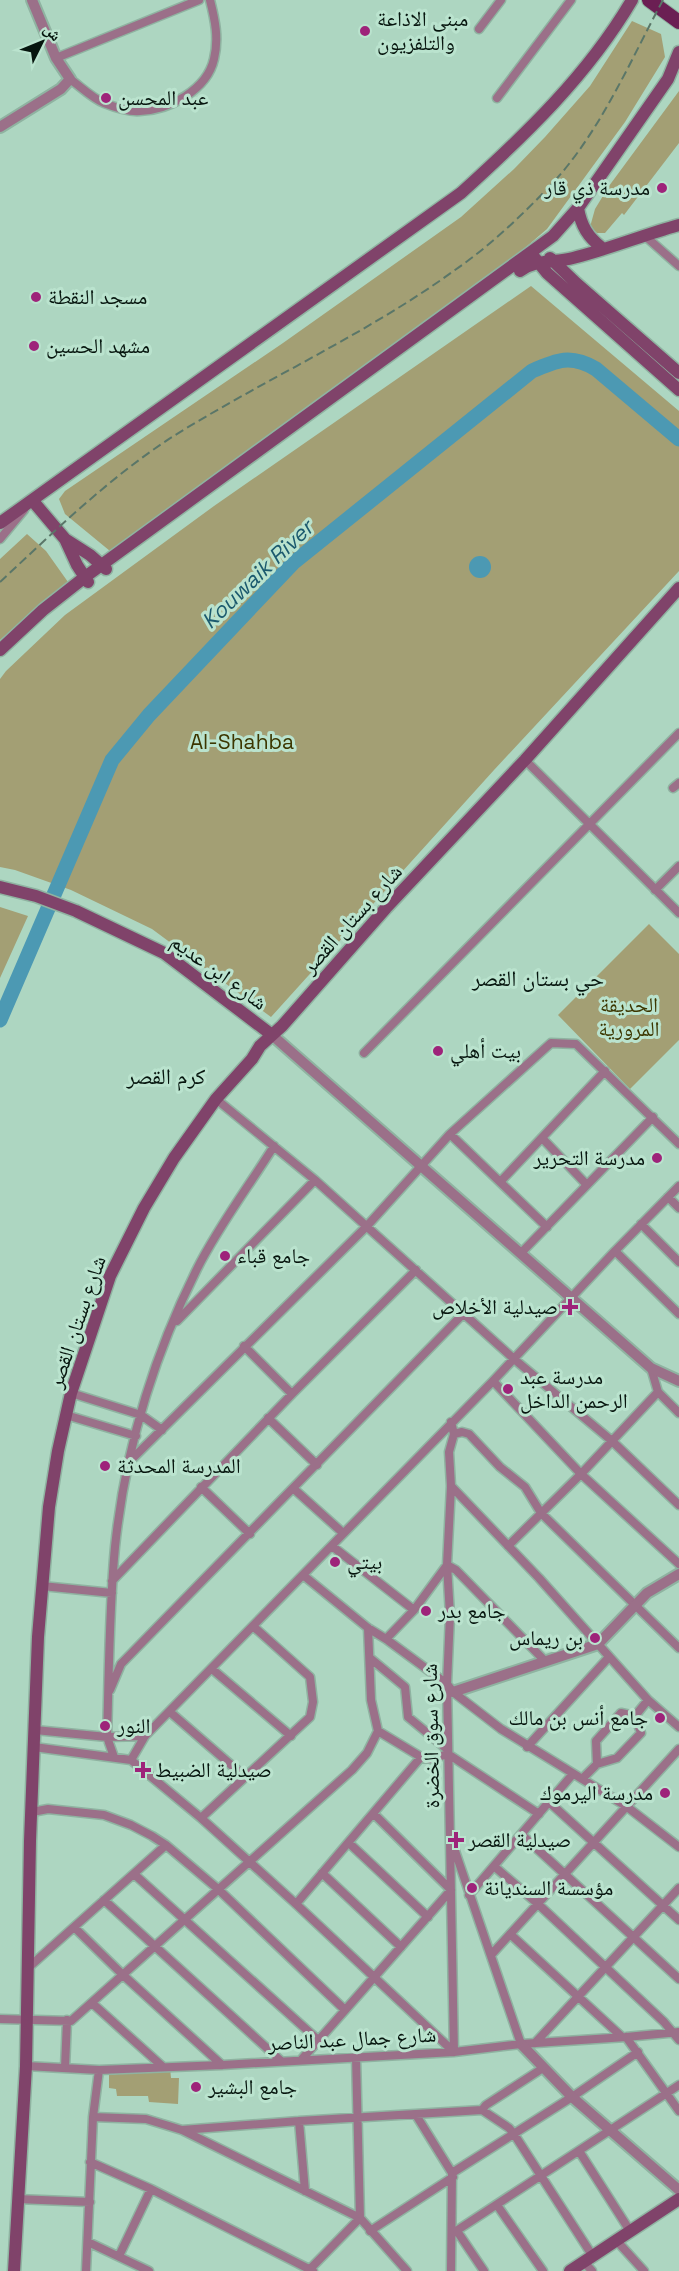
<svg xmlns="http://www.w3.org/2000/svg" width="679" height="2271" viewBox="0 0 679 2271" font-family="'Space Grotesk','Noto Naskh Arabic',sans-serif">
<rect width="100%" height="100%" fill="#add6c1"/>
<path fill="#a39f74" d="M632,21l29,13 4,23 -40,65 -78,107 -28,24 -409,298 -45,-37 -6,-15 6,-8 218,-148 178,-126 53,-48 31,-32 45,-51z
M679,91v52l-55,72 -2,-2 -17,20h-8l-7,-6 5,-18 14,-23z
M531,286l148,125v160l-185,199 -223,247 -119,-88 -81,-39 -56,-20 -15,-3v-188l6,-8 59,-56 149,-109z
M27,534l19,17 22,31 -68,58v-81z
M0,907l28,9 -28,62z
M649,924l30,30v86l-49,49 -72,-74z
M170,2068l1,10h8l-1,26 -29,-2 -1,-6h-31l-1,-7 -7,-1v-13z"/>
<path fill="#4c99b3" d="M469 567a11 11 0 1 1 22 0a11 11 0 1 1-22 0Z"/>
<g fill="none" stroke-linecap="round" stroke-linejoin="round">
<path stroke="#4c99b3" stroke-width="15" d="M0,1020l112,-260 37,-45 144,-152 239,-192c25,-11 39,-17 64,-2l83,70"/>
<g stroke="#8fb3a1" stroke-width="11">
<path id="minor" d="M479,29l22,-29
M56,58l143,-58
M70,79c11,8 22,19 34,24 10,4 25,9 36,8 29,-1 67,-21 74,-52 5,-21 1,-39 -4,-59
M497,98l74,-98
M644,235l35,31
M0,539l24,-29
M525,760l154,153
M673,788l6,-5
M655,890l24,-24
M364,1053l315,-320
M216,1099l99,81 199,179 98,82 67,64
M450,1134l97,93
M542,1138l45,47
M501,1181l104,-110
M668,1197l11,11
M641,1224l38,38
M615,1251l64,63
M521,1253l132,-136
M177,1321l138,-141
M244,1346l48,48
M651,1368l7,24 21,21
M493,1381l88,93 98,90
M71,1393l70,22 21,15
M66,1415l70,21
M268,1418l49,47
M451,1422l3,12 -5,18 2,34 -4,79 3,50 -3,69 7,368
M454,1434l8,-2 7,2 31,33 25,20 16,26 138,135
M130,1461l237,-235 83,-92 101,-91 25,1 103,100
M451,1486l88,92 109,122 31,27
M201,1487l49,47
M294,1489l49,44
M332,1546l82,64
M508,1546l73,-72 77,-82
M303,1575l65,53 18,11 61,45 6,8 48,37 125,77 53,41
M112,1581l180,-187 124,-124
M42,1586l70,7
M386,1639l28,-29 33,-45 9,5 88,90
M370,1658l35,29 3,30 40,33
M212,1669l79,67
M110,1690l11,-26 343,-351
M170,1712l75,65
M35,1730l72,7 38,-1
M378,1731l43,26
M34,1747l97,13 70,58 95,86 158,148
M527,1747l82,-90
M114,1757l-7,-20c2,-63 2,-127 8,-190 10,-96 39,-192 82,-278 21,-42 52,-83 77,-123
M131,1760l14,-24 348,-355 122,-130 64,-65
M597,1764l-1,-23 25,-28 14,3
M583,1778l14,-14 20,-6 24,-25 -6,-17 13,-16
M549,1802l130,118
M32,1812l16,-3 56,6 27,10 21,11 14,9 52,44 127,121
M201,1818l109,-101 3,-15 -3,-25 -56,-50
M522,1835l157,144
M349,1843l79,74
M454,1848l67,196
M495,1867l43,37 126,118 15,18
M322,1873l79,74
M134,1874l184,166
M469,1895l103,-120
M104,1900l177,161
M296,1904l125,-147 10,2 17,-5 91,60
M74,1927l49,48 99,90
M510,1934l111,102
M491,1955l188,-206
M28,1968l138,-123
M92,2003l70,63
M0,2019l71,2 281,-251 15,-17 11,-22 -7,-31 -3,-72
M626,2037l53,74
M535,2043l144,-155
M302,2059l149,-169 -77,-76
M26,2066l73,4 123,-5 232,-13 67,-8 105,-7 53,-5
M65,2068l2,-48
M482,2110l27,18 5,6 78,121
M416,2115l36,58 -1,98
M93,2117l53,2 36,11 178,88 47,53
M299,2121l6,70
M182,2130l117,-9 183,-11 4,-5 57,-37
M579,2151l51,80
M90,2162l61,27 162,82
M452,2173l120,-76 66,-45
M17,2199l73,3
M497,2205l46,66
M370,2231l83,-54
M457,2231l27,40
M453,2233l226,-148
M616,2240l28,31
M88,2242l61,29
M119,2256l32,-67
M584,2262l8,9
M86,2271l7,-154 6,-47
M308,2271l52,-53 -4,-161"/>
</g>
<g stroke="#8fb3a1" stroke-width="14">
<path id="tertiary" d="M0,127l61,-38 9,-10 -14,-21 -24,-58
M272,1035l379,333 28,13
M453,1692l145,-48 49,-51 32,-19
M521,2044l51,53 107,93"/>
</g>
<g stroke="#8fb3a1" stroke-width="15">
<path id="secondary" d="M578,208c3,18 10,29 24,40
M534,257l13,16 132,117
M550,258l26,25 103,90
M520,271c16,-12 34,-8 53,-13 36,-9 70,-23 106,-33
M32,500l33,39 12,26 11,17
M0,523l461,-330c64,-58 127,-118 171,-193
M65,539l25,16 16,14
M0,650l43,-40 42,-33 468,-341 25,-28 90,-129 11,-27
M0,887l36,9 40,15 88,42 108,82
M14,2271l12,-205 4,-225 8,-204 11,-130 9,-56 13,-58 39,-117 34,-68 30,-50 42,-59 36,-40 8,-13 22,-20 104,-118 139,-148 154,-172
M570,2271l109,-72"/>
</g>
<g stroke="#8fb3a1" stroke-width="16">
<path id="primary" d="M649,0l30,22"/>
</g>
<use href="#minor" stroke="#9b7089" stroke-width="8"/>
<use href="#tertiary" stroke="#9b7089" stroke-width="10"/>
<use href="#secondary" stroke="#80436a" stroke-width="12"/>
<use href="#primary" stroke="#6b1f53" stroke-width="14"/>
<path stroke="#5a7668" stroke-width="2" stroke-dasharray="9 4.5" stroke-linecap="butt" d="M0,582c58,-54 117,-112 185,-153 89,-54 186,-98 270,-159 35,-24 66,-54 95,-84 50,-53 79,-123 113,-186"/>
</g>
<g fill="#9e237a" stroke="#bae3ce" stroke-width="2">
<circle cx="365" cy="31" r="6"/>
<circle cx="106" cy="98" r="6"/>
<circle cx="662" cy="188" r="6"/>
<circle cx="36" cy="297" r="6"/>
<circle cx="34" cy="346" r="6"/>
<circle cx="438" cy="1051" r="6"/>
<circle cx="657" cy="1158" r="6"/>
<circle cx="225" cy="1256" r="6"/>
<path d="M567 1298h6v6h6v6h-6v6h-6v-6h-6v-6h6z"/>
<circle cx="508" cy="1389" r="6"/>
<circle cx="105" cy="1466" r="6"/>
<circle cx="335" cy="1562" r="6"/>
<circle cx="426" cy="1611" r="6"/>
<circle cx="595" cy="1638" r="6"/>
<circle cx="660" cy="1718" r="6"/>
<circle cx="105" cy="1726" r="6"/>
<path d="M140 1761h6v6h6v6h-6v6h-6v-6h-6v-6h6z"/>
<circle cx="665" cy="1793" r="6"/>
<path d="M453 1831h6v6h6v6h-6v6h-6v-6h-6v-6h6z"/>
<circle cx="472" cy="1888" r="6"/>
<circle cx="196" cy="2087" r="6"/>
</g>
<g text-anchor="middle" stroke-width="6" stroke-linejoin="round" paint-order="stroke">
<g font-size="21" fill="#06150e" stroke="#bae3ce" text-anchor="start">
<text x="377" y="26">مبنى الاذاعة<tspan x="377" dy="24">والتلفزيون</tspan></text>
<text x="118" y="105">عبد المحسن</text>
<text x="650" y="195" text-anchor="end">مدرسة ذي قار</text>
<text x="48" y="304">مسجد النقطة</text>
<text x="46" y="353">مشهد الحسين</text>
<text x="450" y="1058">بيت أهلي</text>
<text x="645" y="1165" text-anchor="end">مدرسة التحرير</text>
<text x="237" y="1263">جامع قباء</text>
<text x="558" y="1314" text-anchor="end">صيدلية اﻷخلاص</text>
<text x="520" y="1384">مدرسة عبد<tspan x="520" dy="24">الرحمن الداخل</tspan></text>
<text x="117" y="1473">المدرسة المحدثة</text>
<text x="347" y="1569">بيتي</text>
<text x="438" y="1618">جامع بدر</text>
<text x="583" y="1645" text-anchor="end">بن ريماس</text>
<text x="648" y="1725" text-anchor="end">جامع أنس بن مالك</text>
<text x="117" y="1733">النور</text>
<text x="155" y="1777">صيدلية الضبيط</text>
<text x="653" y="1800" text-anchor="end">مدرسة اليرموك</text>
<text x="468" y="1847">صيدلية القصر</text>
<text x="484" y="1895">مؤسسة السنديانة</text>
<text x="208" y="2094">جامع البشير</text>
</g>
<g font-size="21" fill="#3c3600" stroke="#bae3ce">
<text x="242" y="749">Al-Shahba</text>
<text x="629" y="1012">الحديقة<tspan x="629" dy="24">المرورية</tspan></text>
</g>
<g font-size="21" fill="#06150e" stroke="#bae3ce">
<text transform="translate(352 919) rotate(-48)" y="7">شارع بستان القصر</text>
<text transform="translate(219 972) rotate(36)" y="7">شارع ابن عديم</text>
<text transform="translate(77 1322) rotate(-71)" y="7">شارع بستان القصر</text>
<text transform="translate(431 1736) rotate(-91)" y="7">شارع سوق الخضرة</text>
<text transform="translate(352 2039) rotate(-3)" y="7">شارع جمال عبد الناصر</text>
</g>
<g font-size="22" font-style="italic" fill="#1c5a6e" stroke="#bae3ce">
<text transform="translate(257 574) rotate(-44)" y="8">Kouwaik River</text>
</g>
<g font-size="22" fill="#06150e" stroke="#bae3ce">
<text x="538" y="986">حي بستان القصر</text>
<text x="166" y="1084">كرم القصر</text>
</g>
</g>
<g transform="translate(42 42) rotate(47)" stroke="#bae3ce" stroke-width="4.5" paint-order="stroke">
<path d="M0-4.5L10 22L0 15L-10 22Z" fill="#06150e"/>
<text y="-9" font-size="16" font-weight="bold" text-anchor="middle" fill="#06150e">ش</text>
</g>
</svg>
